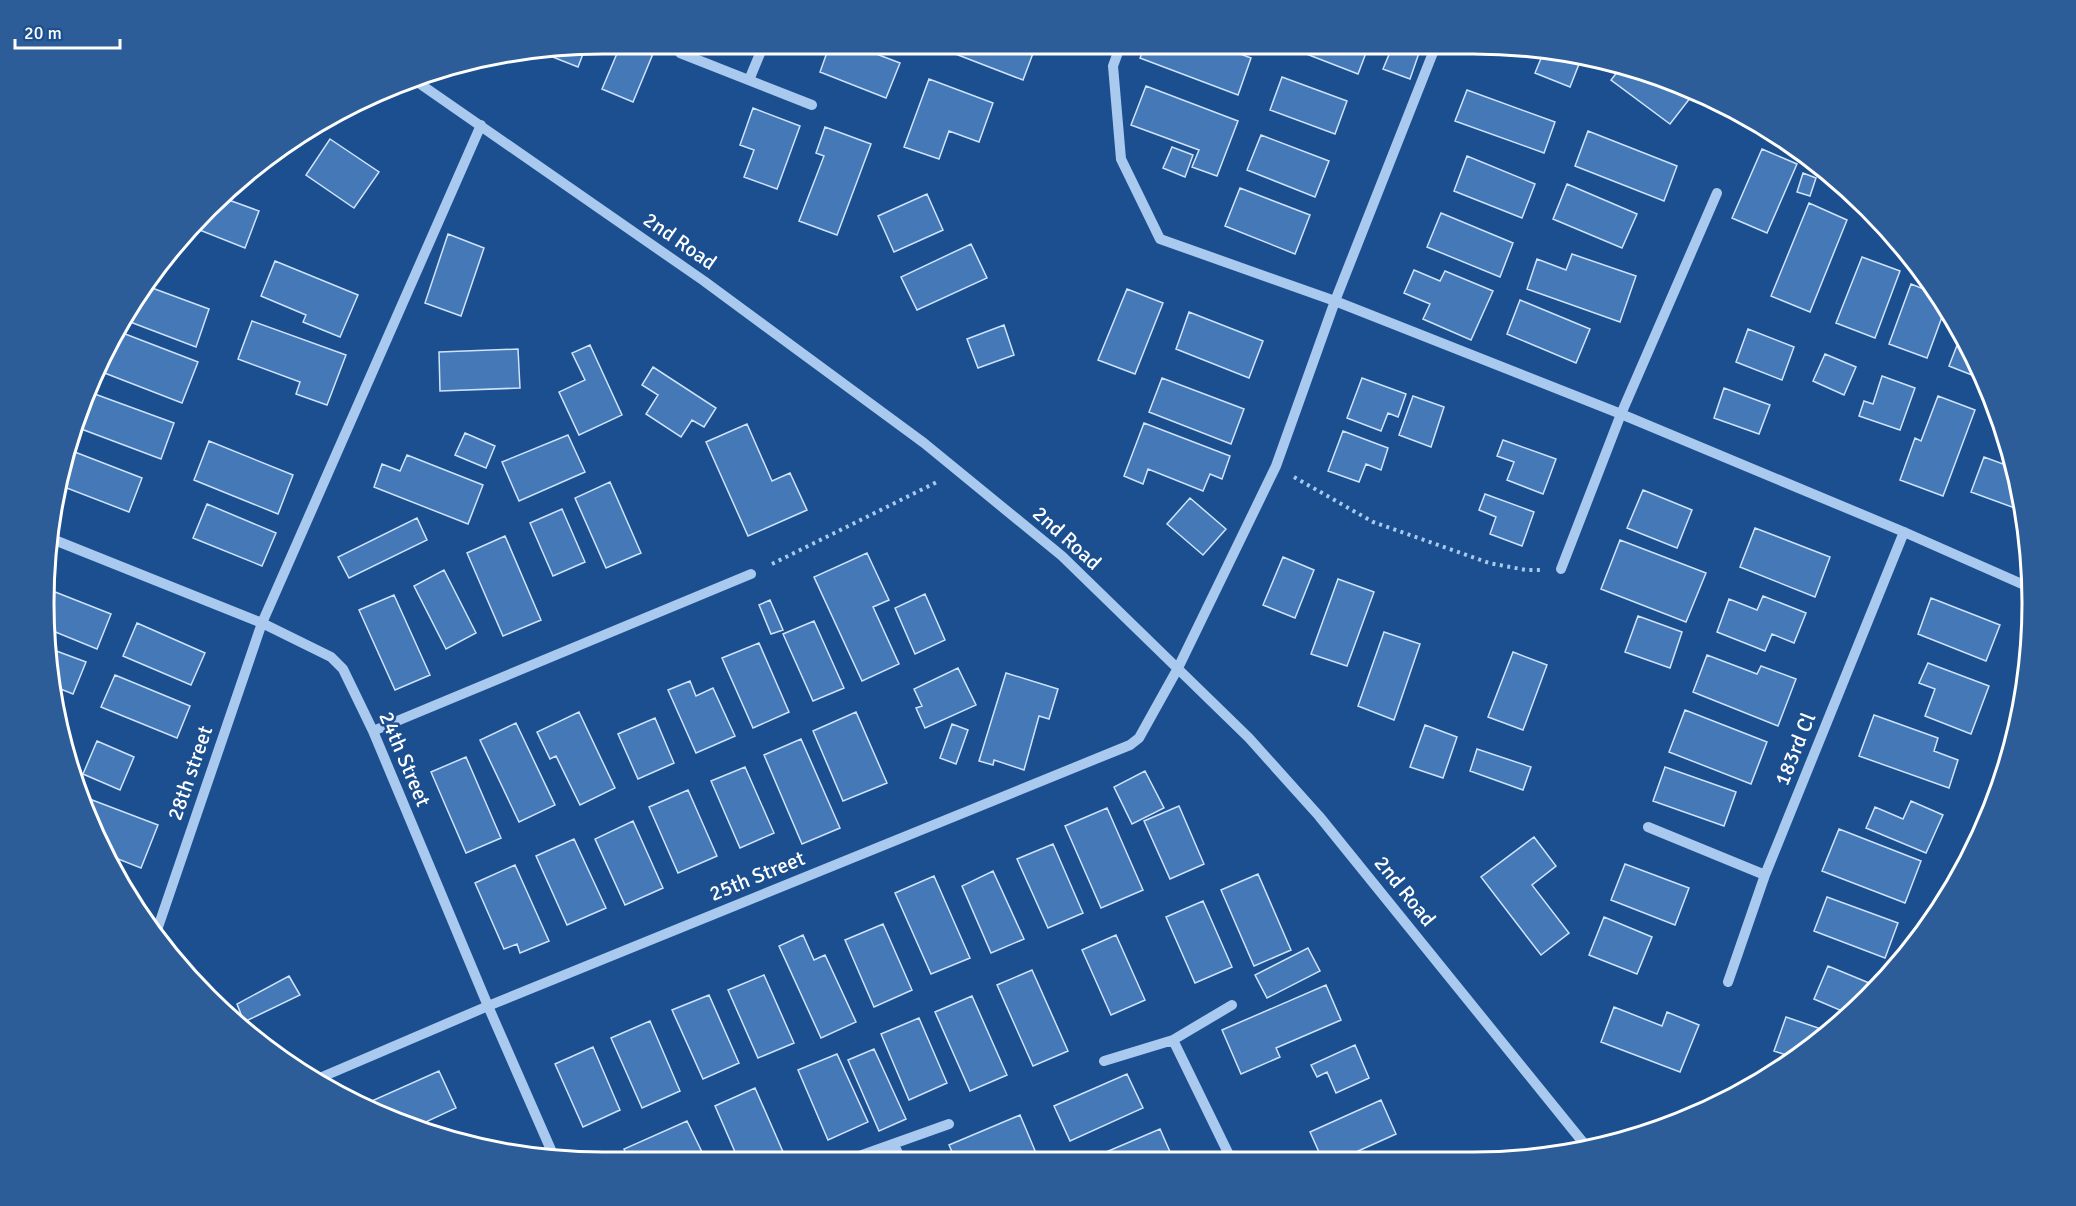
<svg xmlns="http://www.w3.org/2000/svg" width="2076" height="1206" viewBox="0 0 2076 1206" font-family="Signika,sans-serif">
<rect width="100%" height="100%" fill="#1b4f8f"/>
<path fill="#4478b7" stroke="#cfe3fa" stroke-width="1.5" d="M621,44h36l-24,58 -31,-13z
M830,44h20l50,19 -14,35 -66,-26z
M942,44h84l9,4 -12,32 -83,-32z
M1146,44h68l37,14 -13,37 -98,-37z
M1293,44l76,1 -11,29 -67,-26z
M1393,45l26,8 -9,26 -27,-10z
M586,46l-8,21 -33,-13v-1z
M1544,51l37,8 -11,28 -35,-14z
M1621,67l32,6 41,20 -24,31 -59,-44z
M1282,77l65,24 -12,33 -65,-24z
M929,79l64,24 -14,39 -30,-11 -10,28 -35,-12z
M1146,86l92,35 -21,55 -25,-9 7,-17 -68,-25z
M1467,90l88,32 -11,31 -89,-32z
M753,108l47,18 -23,63 -33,-12 10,-27 -14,-5z
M825,127l46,17 -34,91 -38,-14 25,-65 -8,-3z
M1588,131l89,35 -13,35 -89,-35z
M1261,135l68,26 -14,36 -68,-27z
M330,139l49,33 -25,36 -48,-33z
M1172,147l21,8 -8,22 -22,-9z
M1762,149l35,15 -30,69 -35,-15z
M1467,156l68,28 -13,34 -68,-27z
M1803,173l13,5 -6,18 -13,-4z
M1567,184l70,30 -15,34 -69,-29z
M1240,188l70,27 -15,39 -70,-28z
M927,194l16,36 -49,22 -16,-36z
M226,199l33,12 -14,37 -48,-19z
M1809,203l38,17 -37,92 -39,-16z
M1441,213l72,30 -13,34 -73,-30z
M448,234l36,14 -23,68 -36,-13z
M971,244l16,34 -70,32 -16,-33z
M1572,254l64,22 -16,46 -93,-33 10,-30 29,11z
M1862,257l38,14 -25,67 -39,-15z
M275,261l83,34 -18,42 -37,-15 3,-7 -45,-19z
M1414,270l26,11 5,-10 48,20 -22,49 -48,-21 7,-15 -26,-11z
M1911,284l28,11 7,11 -19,52 -38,-14z
M144,285l65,24 -13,38 -71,-27 13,-28z
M1127,289l36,14 -28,71 -37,-14z
M1520,300l70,29 -14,34 -69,-29z
M1189,312l74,29 -14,37 -73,-29z
M252,321l94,34 -19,50 -31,-11 4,-12 -62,-23z
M1004,325l10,30 -36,13 -11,-29z
M1748,329l46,18 -12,33 -46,-18z
M120,332l78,30 -16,41 -80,-31z
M1961,335l22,41 -1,3 -33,-13z
M590,345l32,70 -43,20 -20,-43 26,-12 -13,-27z
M518,349l2,39 -80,3 -1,-39z
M1825,354l31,13 -12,28 -31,-14z
M653,367l63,41 -12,19 -12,-7 -11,17 -35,-23 12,-19 -16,-10z
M1882,376l33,12 -15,42 -41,-14 5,-15 9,3z
M1162,378l82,31 -13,35 -82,-32z
M1362,378l44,16 -8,23 -10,-4 -7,18 -34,-13z
M1724,388l46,17 -11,29 -45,-16z
M92,393l82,30 -13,36 -85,-32z
M1413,396l31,11 -13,40 -32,-12z
M1938,396l37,14 -32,86 -43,-16 15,-42 6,3z
M1144,423l86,33 -8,23 -12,-5 -7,17 -55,-22 -5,15 -19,-8z
M747,424l25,57 18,-8 17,37 -59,26 -42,-94z
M1343,431l45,17 -7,22 -15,-6 -7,18 -31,-11z
M465,433l30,13 -9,22 -31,-13z
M568,435l17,37 -66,29 -17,-39z
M1503,440l53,19 -13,35 -36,-14 7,-18 -17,-6z
M209,441l84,34 -15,39 -84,-34z
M67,449l75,29 -13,34 -70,-27 4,-27z
M407,455l76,30 -15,39 -94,-37 8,-23 18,7z
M1984,457l30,11 8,26 1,17 -52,-19z
M610,482l31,71 -35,15 -31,-70z
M1643,490l49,20 -15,38 -50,-20z
M1485,494l49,18 -12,34 -32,-12 6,-17 -17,-7z
M1190,498l36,31 -23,26 -36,-31z
M207,504l69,29 -14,33 -69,-28z
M562,509l23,53 -32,14 -23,-53z
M417,518l10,22 -78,38 -11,-21z
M1755,528l75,29 -15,40 -75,-30z
M505,536l36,84 -38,16 -36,-83z
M1620,540l86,33 -20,49 -85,-33z
M867,553l22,47 -16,7 26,57 -37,17 -48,-104z
M1283,557l31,13 -19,48 -32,-13z
M444,570l32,63 -30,16 -32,-63z
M1338,579l36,13 -27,74 -36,-12z
M45,588l66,26 -14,35 -49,-20 -4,-26z
M925,594l20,46 -30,14 -20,-46z
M394,595l36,80 -35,15 -36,-80z
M1763,596l43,17 -12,30 -22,-9 -7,17 -48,-19 12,-33 28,11z
M1931,598l69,27 -14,36 -68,-27z
M770,600l13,30 -12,4 -12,-29z
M1638,616l44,16 -12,36 -45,-16z
M814,621l30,67 -31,13 -30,-67z
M137,623l68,30 -14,32 -68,-29z
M1384,632l36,12 -26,76 -36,-14z
M759,643l30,69 -36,16 -31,-70z
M51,649l35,13 -13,32 -15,-6z
M1513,652l34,13 -24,65 -35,-13z
M1707,655l50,19 4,-8 35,13 -18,47 -85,-34z
M1928,663l61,23 -18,48 -46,-18 10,-27 -16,-6z
M958,668l18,37 -51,23 -9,-20 6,-2 -8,-17z
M1006,673l52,16 -9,30 -10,-3 -15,54 -30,-10 -1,5 -14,-4z
M115,675l75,31 -13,32 -76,-31z
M690,681l6,15 17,-8 22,48 -39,17 -28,-63z
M1685,710l82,32 -16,42 -82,-32z
M579,712l36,76 -35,17 -24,-49 -6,3 -13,-27z
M856,712l31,71 -44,18 -30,-70z
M1874,715l64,23 -4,13 24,9 -9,28 -90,-32z
M655,718l19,45 -36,16 -20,-45z
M516,723l39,82 -36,17 -39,-82z
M952,724l16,6 -12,34 -16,-6z
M1425,725l32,12 -14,41 -33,-11z
M801,739l39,89 -38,16 -38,-89z
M97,741l37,16 -14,33 -37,-16z
M1477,749l54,18 -8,23 -53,-19z
M466,757l35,81 -35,15 -35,-81z
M745,767l29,66 -34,15 -29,-67z
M1665,767l71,25 -12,34 -71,-25z
M1145,771l19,37 -32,16 -18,-37z
M688,790l29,66 -39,17 -29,-66z
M79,795l79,30 -17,43 -28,-11z
M1911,801l32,14 -17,38 -60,-25 9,-21 28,12z
M1179,806l25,58 -34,15 -26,-58z
M1107,808l36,82 -42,18 -36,-82z
M633,821l30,67 -38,17 -30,-66z
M1839,829l82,32 -16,42 -83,-32z
M1534,837l22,29 -24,19 37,48 -28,22 -60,-78z
M574,839l32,69 -39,17 -31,-69z
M1053,844l30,69 -35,15 -31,-69z
M1625,864l64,24 -14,37 -64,-25z
M515,865l34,76 -29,12 -3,-9 -13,5 -29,-66z
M993,871l31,68 -33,14 -29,-67z
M1258,874l33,76 -37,16 -33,-76z
M934,876l36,82 -39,16 -36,-81z
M1827,897l71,26 -13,35 -71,-27z
M1203,901l29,66 -37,16 -29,-66z
M1604,917l48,20 -15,37 -48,-19z
M883,924l29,66 -38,17 -29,-67z
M803,935l11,25 11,-5 31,67 -35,16 -42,-92z
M1116,935l29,65 -34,15 -29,-65z
M1308,948l12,23 -53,27 -12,-23z
M1828,966l46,19 -6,14 -19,15 -35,-15z
M1032,970l36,81 -35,15 -36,-81z
M764,975l30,68 -36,15 -30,-68z
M289,976l11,19 -56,27 -7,-18z
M1326,985l15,35 -65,28 4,9 -39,17 -19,-44z
M709,995l30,68 -36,16 -31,-69z
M972,996l35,79 -37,16 -35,-79z
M1614,1007l48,19 5,-14 32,13 -19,47 -79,-30z
M1786,1017l41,14 -35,26 -18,-6z
M919,1018l28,65 -38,17 -28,-66z
M650,1021l30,70 -38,17 -31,-70z
M1355,1045l14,33 -33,15 -9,-21 -10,5 -6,-12z
M593,1047l27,63 -37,17 -28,-63z
M281,1048l6,15 -13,-12z
M874,1049l32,70 -27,12 -31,-71z
M837,1054l31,68 -40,18 -30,-70z
M439,1071l17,37 -43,20 -48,-24z
M1127,1074l16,34 -73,33 -16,-35z
M755,1088l32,73h-48l-24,-55z
M1381,1100l15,34 -60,27h-13l-13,-29z
M1020,1115l16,38 -19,8h-61l-7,-16z
M687,1121l15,31 -21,9h-51l-6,-12z
M1160,1129l14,32h-89z"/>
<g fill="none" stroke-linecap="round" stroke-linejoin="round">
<path stroke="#a9c9ee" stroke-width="4" stroke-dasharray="3 4.5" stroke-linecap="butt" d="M1294,477l79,45 116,41 37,7h14
M772,564l165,-82"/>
<path stroke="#a9c9ee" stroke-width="10" d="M1121,44l-8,22 8,93 39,80 175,62 286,113 283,118 127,56
M680,53l132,52
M413,79l291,202 220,162 138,113 187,182 70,78 267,330
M749,80l15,-36
M52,539l210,84 69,34 12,12 30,62 115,275 67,153
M1561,569l60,-155 96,-221
M373,731l378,-157
M1648,827l117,48
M155,936l107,-313 219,-498
M1728,982l37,-107 139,-343
M1173,1040l59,121
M1104,1061l69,-21 59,-35
M315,1080l173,-74 642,-261 9,-7 39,-70 98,-202 59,-165 101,-256
M894,1144l7,17
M848,1160l101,-36"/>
</g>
<g text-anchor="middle" stroke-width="5" stroke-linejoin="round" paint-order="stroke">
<g font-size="21" fill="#fff" stroke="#1b4f8f">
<text transform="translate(680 241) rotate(35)" y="7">2nd Road</text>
<text transform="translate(1067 538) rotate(42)" y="7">2nd Road</text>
<text transform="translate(1795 749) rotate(-68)" y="7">183rd Cl</text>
<text transform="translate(405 759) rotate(67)" y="7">24th Street</text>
<text transform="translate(190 773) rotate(-71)" y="7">28th street</text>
<text transform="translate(757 876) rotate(-22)" y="7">25th Street</text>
<text transform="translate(1405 891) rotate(51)" y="7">2nd Road</text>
</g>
</g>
<path d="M0 0H2076V1206H0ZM603 54H1473A549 549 0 0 1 2022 603V603A549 549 0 0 1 1473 1152H603A549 549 0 0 1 54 603V603A549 549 0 0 1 603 54Z" fill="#2d5d98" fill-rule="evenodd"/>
<path fill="none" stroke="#fff" stroke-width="3" d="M603 54H1473A549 549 0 0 1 2022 603V603A549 549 0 0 1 1473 1152H603A549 549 0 0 1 54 603V603A549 549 0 0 1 603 54Z"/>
<path d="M15 39v9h105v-9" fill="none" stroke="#ffffff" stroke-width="3"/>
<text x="24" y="39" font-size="18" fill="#ffffff" stroke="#1b4f8f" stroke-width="4.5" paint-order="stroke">20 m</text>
</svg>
